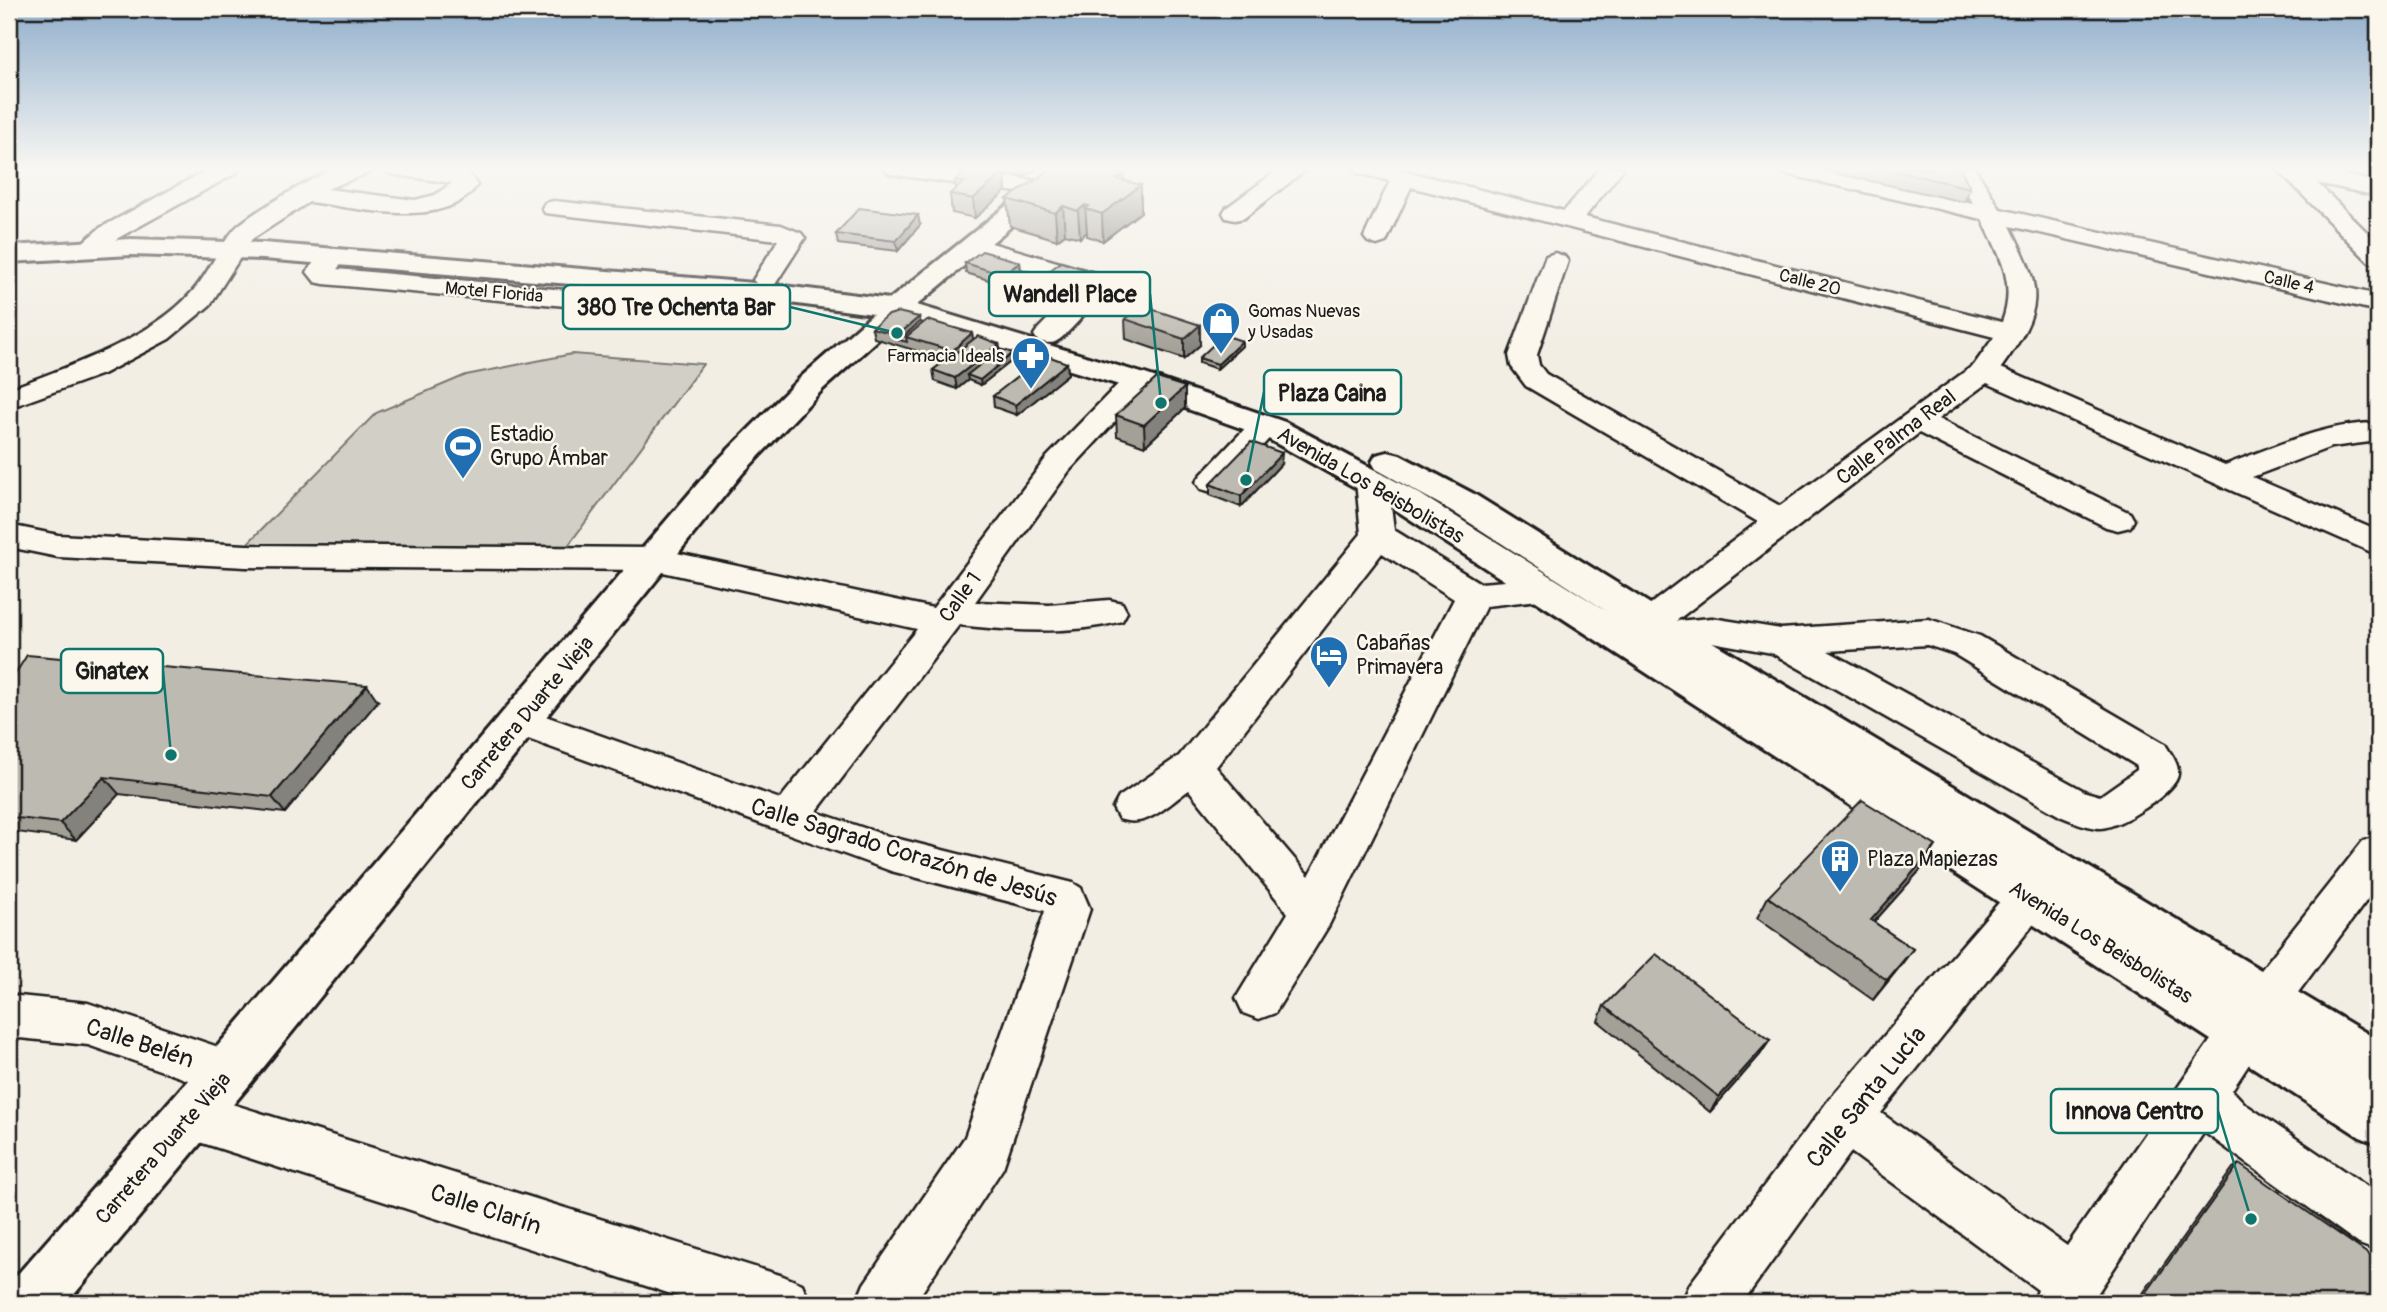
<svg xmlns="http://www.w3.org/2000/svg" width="2387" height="1312" viewBox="0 0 2387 1312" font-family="Pangolin,sans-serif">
<rect width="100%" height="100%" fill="#f2eee4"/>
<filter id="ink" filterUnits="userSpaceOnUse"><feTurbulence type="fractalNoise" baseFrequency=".0143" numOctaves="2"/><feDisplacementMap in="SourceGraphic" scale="14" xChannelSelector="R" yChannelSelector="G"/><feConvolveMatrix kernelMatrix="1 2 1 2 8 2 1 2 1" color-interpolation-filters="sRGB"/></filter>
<g filter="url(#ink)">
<path fill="#d2cfc6" stroke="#777671" stroke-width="2" d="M572,354l131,10 -136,183h-323l132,-134 90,-38z"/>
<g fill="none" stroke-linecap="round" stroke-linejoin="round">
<g stroke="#1c1c1c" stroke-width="5">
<path id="minor" d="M211,168h29l-4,5 -118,65 -20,15 -9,3 -9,-3 -4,-5 24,-20z
M337,168h35l-4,5 -41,16 88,11 20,-5 17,-12 -55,-8 -8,-2 -4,-5 74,1 8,2 10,14c-32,47 -121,22 -168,17l-57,37 -42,66 -41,34 -66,35 -94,34v-19c56,-21 142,-50 182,-96 17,-18 26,-43 42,-62 13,-16 84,-56 104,-63z
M884,168h61l100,14 8,2 4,5 -4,5 -8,2 -149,-21 -8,-2z
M1281,168h27l-64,50 -9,2 -9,-2 -3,-5 3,-5z
M1354,168h39l171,43 36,-43h24l-39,49 417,105c15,-39 -3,-68 -20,-103l-200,-46 -4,-5h42l153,35 -22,-35h24l25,41 378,86v16l-368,-85c33,66 35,81 -9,142l224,97c50,-18 99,-42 153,-42v18l-47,6 -79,30 126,54v24l-391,-172 -49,36 192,94 4,7 -4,7 -12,3 -12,-3 -187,-94 -243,188 36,-3 69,11 148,-10 51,17 185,108c5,9 14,19 13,30 -1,18 -59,54 -77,54 -13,0 -29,-7 -41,-12l-288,-163 -60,-11 -41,5 -13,-4 -3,-5c-14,11 -22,16 -40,11l-5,-9 5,-9 143,-109 -232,-136 -15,-20 -2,-11 37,-99 9,-3 9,3 4,5 -31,94 2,10 7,9 234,132 194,-141 20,-28 -583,-150 -25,55 -9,3 -9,-3 -4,-5 26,-56 -32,-8zM1927,645l27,9 183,112v4l-37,26 -14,-4 -258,-141z
M2276,168h34l68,14v14l-61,-13 61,60v22l-9,-3z
M554,201l227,24 20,8 4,5 -31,48 6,6c-12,18 -29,25 -50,29l-406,-37 -9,-2 -8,-10c9,-14 20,-25 37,-20l4,5 -11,12 393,36 6,-1 23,-18 -6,-6 25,-40 -233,-27 -3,-5 3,-5z
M974,238l124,36 6,12c-6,13 -36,50 -49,56 -6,2 -11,0 -17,-1l-4,-6 4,-6 37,-38 2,-6 -112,-34 -4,-5 4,-5z
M1137,372l10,3 5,6 -5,6 -78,84 -94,131 74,3 60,-5 13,3 5,9 -5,9c-52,14 -111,10 -163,4l-143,187 75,25 182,46 8,5 9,21 -87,259 -88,135h-59l8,-19 101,-147 80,-226 -154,-40 -385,-140 -5,-10 5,-10 14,-4 260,92 137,-170 -263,-59 -408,-3 -188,-10 -49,-10v-22l49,10 188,10 408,3 279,60 114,-151 80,-82z
M1265,416l11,3 4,6 -4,6 -53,58 -11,3 -11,-3 -5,-7 5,-7 53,-56z
M1372,471l11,3 5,7 6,49 86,53 65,-5 12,4 5,8 -5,8 -71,8 -157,319 -54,88 -16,6 -16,-6 -7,-15 52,-85 -99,-123c-23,16 -42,39 -70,29l-6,-11 6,-11 60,-41 182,-222 -5,-53 5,-7zM1382,553l72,46 -145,277 -93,-109z
M2378,836v49l-96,129 -50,76 13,14 133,90v57l-19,-7 -155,-112 -113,171h-58l5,-13 -187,-138 -109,151h-60l8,-19 138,-183 187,-217 15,-5 15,5 7,13 -7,13 -164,203 186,133 183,-262 113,-143z
M9,995l79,8 157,53 7,16 -7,16 -17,6 -140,-49 -79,-8z
M190,1091l593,185 19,8 8,19h-111l-509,-164 -18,-7 -7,-17 7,-17z"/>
</g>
<g stroke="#1c1c1c" stroke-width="6">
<path id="major" d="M1054,168h27l-164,137 231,70 137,47 135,72 188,118 -158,-102 -74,-41 -4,-7 4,-7 12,-3 12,3 74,39 210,131 694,415v104l-18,-7 -964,-627 -133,-74 -137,-49 -225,-68 -78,70 -81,85 -496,615 -179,214h-58l1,-20 200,-228 508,-595 83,-83 72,-63 -106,-14 -504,-41 -132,-4 -122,7v-16l122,-7 132,4 504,41 123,15z"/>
</g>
<use href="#minor" fill="#fbf7ec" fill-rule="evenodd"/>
<use href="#major" fill="#fbf7ec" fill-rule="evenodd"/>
</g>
<path fill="#a3a098" stroke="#1c1c1c" stroke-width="2" d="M970,168h67l-11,8 -21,-2 1,17 -31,27 -23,-5 -2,-19 6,-5 -1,-8z
M1813,168h147l10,20 -6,14z
M1124,181l17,31 -38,29 -16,-5v-4l-7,6 -15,-4 -8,6 -47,-14 -3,-27z
M920,225l-22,26 -60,-7 -2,-10z
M1020,262l1,10 -17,13 -38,-12 -1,-10z
M1085,279l-44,34 -23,-8 -1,-10z
M1142,306l58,39 -16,14 -58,-20 -1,-20z
M919,317l1,5 53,18 26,4 1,5 14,10 -33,26 -13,-5 -11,9 -22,-8 -2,-11 14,-10 -73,-22 -2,-10z
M1242,346l-25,23 -18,-6v-5z
M1067,363l1,11 -51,41 -23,-8 -1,-11z
M1185,408l-40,38 -28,-10 -1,-21z
M1281,464l-40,43 -31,-12v-11z
M9,684l369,17 -93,112 -166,-19 -43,46 -67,-9z
M1922,868l-48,54 39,27 -15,20 -25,31 -116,-82 11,-21z
M1604,1006l166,34 -10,15 -50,57 -112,-91z
M2239,1164l139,139h-242l97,-135z"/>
<path fill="#84827c" stroke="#1c1c1c" stroke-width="2" d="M1030,168h7l-11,8 -1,-5z
M1004,172l2,19 -31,27 -2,-19z
M1124,174l1,23 16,-12v27l-38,29 -1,-27 15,-35z
M1085,205l2,27 -7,6 -2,-27z
M1063,206l2,28 -8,6 -2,-27z
M918,215l2,10 -22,26 -2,-10z
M1020,262l1,10 -17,13 -1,-10z
M1084,269l1,10 -44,34 -1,-11z
M919,317l2,11 -22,12 -1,-5z
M1200,325v20l-16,14v-20z
M972,333l2,10 -21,18 -1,-10z
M1242,341v5l-25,23 1,-5z
M999,344l2,10 -34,21 1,5 -11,9 -2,-11z
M1013,353l1,6 -33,26 -1,-5z
M1067,363l1,11 -51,41 -2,-10z
M1185,387v21l-40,38 -1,-21z
M1282,453l-1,11 -40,43v-11z
M367,685l11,16 -93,112 -13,-16z
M104,777l15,17 -43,46 -16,-17z
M1936,846l-14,22 -65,73 14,-21z
M1913,949l-15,20 -25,31 14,-20z
M1770,1040l-10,15 -50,57 9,-15z"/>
<path fill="#bdbab1" stroke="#1c1c1c" stroke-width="2" d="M970,168h26l4,1 4,3 -31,27 -23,-5 14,-12 -9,-1z
M1000,168h30l-5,3 -26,-2z
M1053,168h47l24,6 -7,5 24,6 -39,29 -16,-5 3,-3 -4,-1 -7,6 -15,-5 -8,7 -48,-14z
M1882,168h78l10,20z
M859,208l59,7 -22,26 -60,-7z
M982,251l38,11 -17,13 -38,-12z
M1061,262l23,7 -44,33 -23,-7z
M1142,306l58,19 -16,14 -59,-20z
M898,312l21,5 -21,18 -26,-7 14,-12z
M927,320l45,13 -20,18 -46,-14z
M920,322l3,1 -17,14 1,5 -8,-2z
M1224,335l18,6 -24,23 -19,-6z
M978,336l21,8 -44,34 -22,-8z
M1000,349l13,4 -33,27 -13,-5z
M1045,355l22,8 -52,42 -22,-9z
M1157,378l28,9 -41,38 -28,-10z
M1251,442l31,11 -41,43 -31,-12z
M27,655l340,30 -95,112 -168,-20 -44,46 -51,-6v-133z
M1862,800l74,46 -65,74 42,29 -26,31 -119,-83z
M1656,954l114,86 -51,57 -115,-91z
M2239,1164l139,97v42h-239z"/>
</g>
<linearGradient id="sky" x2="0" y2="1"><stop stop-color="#8faecb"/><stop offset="0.48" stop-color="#f9f7f3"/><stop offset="1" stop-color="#f9f7f3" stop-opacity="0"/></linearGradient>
<rect width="2387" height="352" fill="url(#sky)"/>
<defs>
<g id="shop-pin" transform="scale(2.0125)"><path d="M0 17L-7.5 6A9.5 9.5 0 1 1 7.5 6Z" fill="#1f6fb2" stroke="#fbf7ec"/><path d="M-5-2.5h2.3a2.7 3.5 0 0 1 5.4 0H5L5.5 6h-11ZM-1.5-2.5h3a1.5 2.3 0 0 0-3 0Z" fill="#fff"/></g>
<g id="pharmacy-pin" transform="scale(2.0125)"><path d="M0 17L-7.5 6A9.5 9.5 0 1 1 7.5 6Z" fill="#1f6fb2" stroke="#fbf7ec"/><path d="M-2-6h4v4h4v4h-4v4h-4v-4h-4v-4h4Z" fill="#fff"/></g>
<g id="stadium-pin" transform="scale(2.0125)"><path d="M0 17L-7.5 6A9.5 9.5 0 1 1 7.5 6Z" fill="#1f6fb2" stroke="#fbf7ec"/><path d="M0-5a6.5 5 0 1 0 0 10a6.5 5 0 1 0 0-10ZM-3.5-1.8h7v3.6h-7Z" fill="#fff"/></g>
<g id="hotel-pin" transform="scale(2.0125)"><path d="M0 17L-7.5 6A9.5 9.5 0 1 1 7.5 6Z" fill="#1f6fb2" stroke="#fbf7ec"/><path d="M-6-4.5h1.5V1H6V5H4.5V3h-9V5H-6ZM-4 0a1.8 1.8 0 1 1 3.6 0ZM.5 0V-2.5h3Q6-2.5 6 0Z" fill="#fff"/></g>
<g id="building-pin" transform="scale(2.0125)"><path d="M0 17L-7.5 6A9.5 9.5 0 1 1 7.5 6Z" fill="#1f6fb2" stroke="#fbf7ec"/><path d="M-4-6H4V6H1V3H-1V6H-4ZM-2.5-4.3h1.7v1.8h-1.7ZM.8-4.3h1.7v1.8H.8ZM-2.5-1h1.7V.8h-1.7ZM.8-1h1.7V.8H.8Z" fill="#fff"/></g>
</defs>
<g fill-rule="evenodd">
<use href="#shop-pin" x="1221" y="321"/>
<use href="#pharmacy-pin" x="1031" y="356"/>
<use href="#stadium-pin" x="463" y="446"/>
<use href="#hotel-pin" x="1329" y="655"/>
<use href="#building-pin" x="1840" y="859"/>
</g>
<g text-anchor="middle" stroke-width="5" stroke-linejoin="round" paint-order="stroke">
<g font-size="18" fill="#1c1c1c" stroke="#fbf7ec">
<text transform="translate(1810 282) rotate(14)" y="6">Calle 20</text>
<text transform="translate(2289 282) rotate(13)" y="6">Calle 4</text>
<text transform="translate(494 292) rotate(5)" y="6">Motel Florida</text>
</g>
<g font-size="18" fill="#1c1c1c" stroke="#fbf7ec" text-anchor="start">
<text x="1248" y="317">Gomas Nuevas<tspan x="1248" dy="21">y Usadas</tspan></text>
<text x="1004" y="362" text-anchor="end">Farmacia Ideals</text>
</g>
<g font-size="21" fill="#1c1c1c" stroke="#fbf7ec" text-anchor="start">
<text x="490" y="441">Estadio<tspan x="490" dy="24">Grupo Ámbar</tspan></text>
<text x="1356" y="650">Cabañas<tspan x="1356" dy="24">Primavera</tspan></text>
<text x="1867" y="866">Plaza Mapiezas</text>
</g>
<g font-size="21" fill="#1c1c1c" stroke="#fbf7ec">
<text transform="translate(1896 437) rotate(-37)" y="7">Calle Palma Real</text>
<text transform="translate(1371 485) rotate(30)" y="7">Avenida Los Beisbolistas</text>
<text transform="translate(960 597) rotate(-54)" y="7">Calle 1</text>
<text transform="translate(527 713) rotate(-50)" y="7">Carretera Duarte Vieja</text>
<text transform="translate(2101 942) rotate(32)" y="7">Avenida Los Beisbolistas</text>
<text transform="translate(163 1148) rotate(-49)" y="7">Carretera Duarte Vieja</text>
</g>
<g font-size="24" fill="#1c1c1c" stroke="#fbf7ec">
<text transform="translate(904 852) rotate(17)" y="8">Calle Sagrado Corazón de Jesús</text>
<text transform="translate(140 1043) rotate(18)" y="8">Calle Belén</text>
<text transform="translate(1866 1097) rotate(-51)" y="8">Calle Santa Lucía</text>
<text transform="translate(486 1209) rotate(18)" y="8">Calle Clarín</text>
</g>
</g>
<path fill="none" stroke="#0f766e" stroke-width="2.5" d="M1161 403L1150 294M897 333L790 307M1246 480L1264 392M171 755L163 671M2251 1219L2218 1111"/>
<g fill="#0f766e" stroke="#fbf7ec" stroke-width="2.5">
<circle cx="1161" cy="403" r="7"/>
<circle cx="897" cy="333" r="7"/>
<circle cx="1246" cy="480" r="7"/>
<circle cx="171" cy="755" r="7"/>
<circle cx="2251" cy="1219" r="7"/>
</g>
<g fill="#fbf7ec" stroke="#0f766e" stroke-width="2.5">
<rect x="989" y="272" width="161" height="44" rx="7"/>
<rect x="563" y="285" width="227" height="44" rx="7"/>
<rect x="1264" y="370" width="137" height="44" rx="7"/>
<rect x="61" y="649" width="102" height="44" rx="7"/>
<rect x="2051" y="1089" width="167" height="44" rx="7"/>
</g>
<g font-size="23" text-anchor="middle" font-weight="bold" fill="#1c1c1c">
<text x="1070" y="302">Wandell Place</text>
<text x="676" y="315">380 Tre Ochenta Bar</text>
<text x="1332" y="401">Plaza Caina</text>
<text x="112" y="679">Ginatex</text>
<text x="2134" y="1119">Innova Centro</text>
</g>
<rect width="2387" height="1312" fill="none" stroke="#fbf7ec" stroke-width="35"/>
<rect x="18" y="18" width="2352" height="1277" fill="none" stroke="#1c1c1c" stroke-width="2.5" filter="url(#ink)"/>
</svg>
